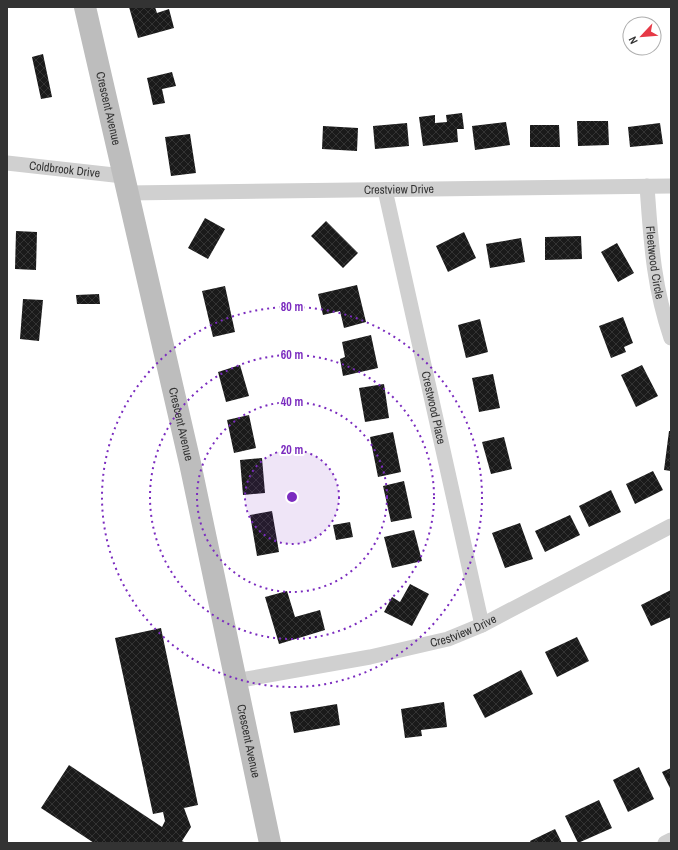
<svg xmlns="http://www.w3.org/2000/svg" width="678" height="850" viewBox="0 0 678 850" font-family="'Archivo Narrow',sans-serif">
<defs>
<pattern id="building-cross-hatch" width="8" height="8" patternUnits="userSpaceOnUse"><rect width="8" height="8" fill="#1a1a1a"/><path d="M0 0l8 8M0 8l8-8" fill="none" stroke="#333"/></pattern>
</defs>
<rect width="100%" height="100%" fill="#fff"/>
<path fill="url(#building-cross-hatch)" d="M129,7h26l2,6 12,-4 5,19 -36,10z
M43,54l9,43 -11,2 -9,-42z
M172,72l4,14 -14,3 3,14 -12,2 -6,-27z
M462,113l2,16h-7l1,13 -35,4 -4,-29 16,-2v8l12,-1 -1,-7z
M577,121h31l1,24 -31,1z
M506,122l4,23 -35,5 -3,-24z
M407,123l2,23 -34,3 -2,-23z
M660,123l3,21 -33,3 -2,-20z
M530,125h29l1,22h-30z
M323,126l35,2 -1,23 -35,-2z
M190,134l6,39 -25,3 -6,-39z
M205,218l20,11 -17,30 -20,-11z
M326,221l32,32 -15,15 -32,-32z
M16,231l21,1 -1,38 -21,-1z
M464,232l12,26 -28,14 -12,-26z
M581,236l1,23 -37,1v-23z
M521,238l4,24 -35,6 -4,-24z
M617,243l17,30 -16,9 -17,-30z
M357,285l9,37 -22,6 -4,-17 -17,4 -5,-21z
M225,286l10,46 -22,5 -11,-46z
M99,294l1,10h-23l-1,-9z
M23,299l20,1 -4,41 -19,-2z
M623,317l10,26 -9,4 2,5 -15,6 -12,-32z
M480,319l8,33 -22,6 -8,-33z
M371,335l7,33 -35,8 -3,-17 5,-2 -3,-15z
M240,365l9,31 -23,6 -8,-30z
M642,365l16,31 -22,11 -15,-32z
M493,374l7,34 -21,4 -7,-34z
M384,384l5,34 -24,4 -6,-34z
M249,415l7,33 -22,5 -7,-33z
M669,431h2v40l-7,-1z
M393,432l8,40 -23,5 -8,-40z
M504,437l8,32 -21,5 -9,-32z
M262,458l3,35 -22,2 -3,-35z
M653,471l10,19 -28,14 -9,-20z
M404,481l8,37 -21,4 -8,-36z
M611,490l10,22 -32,15 -10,-21z
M272,511l7,41 -22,4 -7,-41z
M570,515l10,20 -35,17 -10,-21z
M350,522l3,15 -17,3 -3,-15z
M520,523l13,36 -28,9 -13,-35z
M414,530l8,31 -30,7 -8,-31z
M410,584l19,10 -17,32 -28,-14 8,-15 8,5z
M671,590v27l-20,9 -10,-21z
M287,591l8,26 25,-7 5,20 -46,14 -14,-47z
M161,628l37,177 -14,3 7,19 -9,14 4,2h-92l-53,-35 28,-43 93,62 3,-6 -2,-9 -10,2 -38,-176z
M577,637l12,24 -32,16 -12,-25z
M521,670l12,24 -48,24 -12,-23z
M444,702l3,25 -26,3 1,6 -17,2 -4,-29z
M337,704l3,21 -46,8 -4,-21z
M639,767l15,32 -26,13 -15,-32z
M671,768v22l-9,-18z
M599,800l13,28 -34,15 -13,-27z
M555,829l7,14h-31l-1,-2z"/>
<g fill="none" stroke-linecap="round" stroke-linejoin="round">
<g stroke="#d0d0d0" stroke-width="15">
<path id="s1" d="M7,163l116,13"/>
<path id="s2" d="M647,186c4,55 6,99 24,152"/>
<path id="s3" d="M385,190l97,435"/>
<path id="s4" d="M127,193l544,-7"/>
<path id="s5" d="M235,681l135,-24 78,-18 34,-14 189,-99"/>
<path d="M665,843l6,-3"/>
</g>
<path stroke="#bdbdbd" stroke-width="22" id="s6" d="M85,7l105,456 80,380"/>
</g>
<circle cx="292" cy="497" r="47" fill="#7b2cbf" fill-opacity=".12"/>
<g fill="none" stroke="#7b2cbf" stroke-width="2" stroke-dasharray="2 4">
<circle cx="292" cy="497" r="47"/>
<circle cx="292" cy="497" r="95"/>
<circle cx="292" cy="497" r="142"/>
<circle cx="292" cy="497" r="190"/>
</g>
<g text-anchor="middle" stroke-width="4" stroke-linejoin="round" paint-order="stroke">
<g font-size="12" fill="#333" stroke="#fff">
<text dy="4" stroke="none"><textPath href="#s6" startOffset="104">Crescent Avenue</textPath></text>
<text dy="4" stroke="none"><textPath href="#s1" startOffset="58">Coldbrook Drive</textPath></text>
<text dy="4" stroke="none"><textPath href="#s4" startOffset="272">Crestview Drive</textPath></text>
<text dy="4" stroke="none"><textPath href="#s2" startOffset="77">Fleetwood Circle</textPath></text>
<text dy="4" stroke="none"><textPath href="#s3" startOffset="223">Crestwood Place</textPath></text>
<text dy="4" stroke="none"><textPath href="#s6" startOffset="428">Crescent Avenue</textPath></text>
<text dy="4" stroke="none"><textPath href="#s5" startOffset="234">Crestview Drive</textPath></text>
<text dy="4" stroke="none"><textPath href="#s6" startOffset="752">Crescent Avenue</textPath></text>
</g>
</g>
<circle cx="292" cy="497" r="6" fill="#7b2cbf" stroke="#fff" stroke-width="2"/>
<g font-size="12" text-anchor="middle" font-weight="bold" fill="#7b2cbf" stroke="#fff" stroke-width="4" stroke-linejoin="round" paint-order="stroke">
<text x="292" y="311">80 m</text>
<text x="292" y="359">60 m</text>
<text x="292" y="406">40 m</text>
<text x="292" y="454">20 m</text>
</g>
<rect width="678" height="850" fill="none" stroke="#333333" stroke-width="16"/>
<g transform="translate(642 36) rotate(244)"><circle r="19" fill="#ffffff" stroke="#adadad"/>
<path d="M0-3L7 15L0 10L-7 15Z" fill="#e63946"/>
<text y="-6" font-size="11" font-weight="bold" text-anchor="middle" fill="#333333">N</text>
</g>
</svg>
